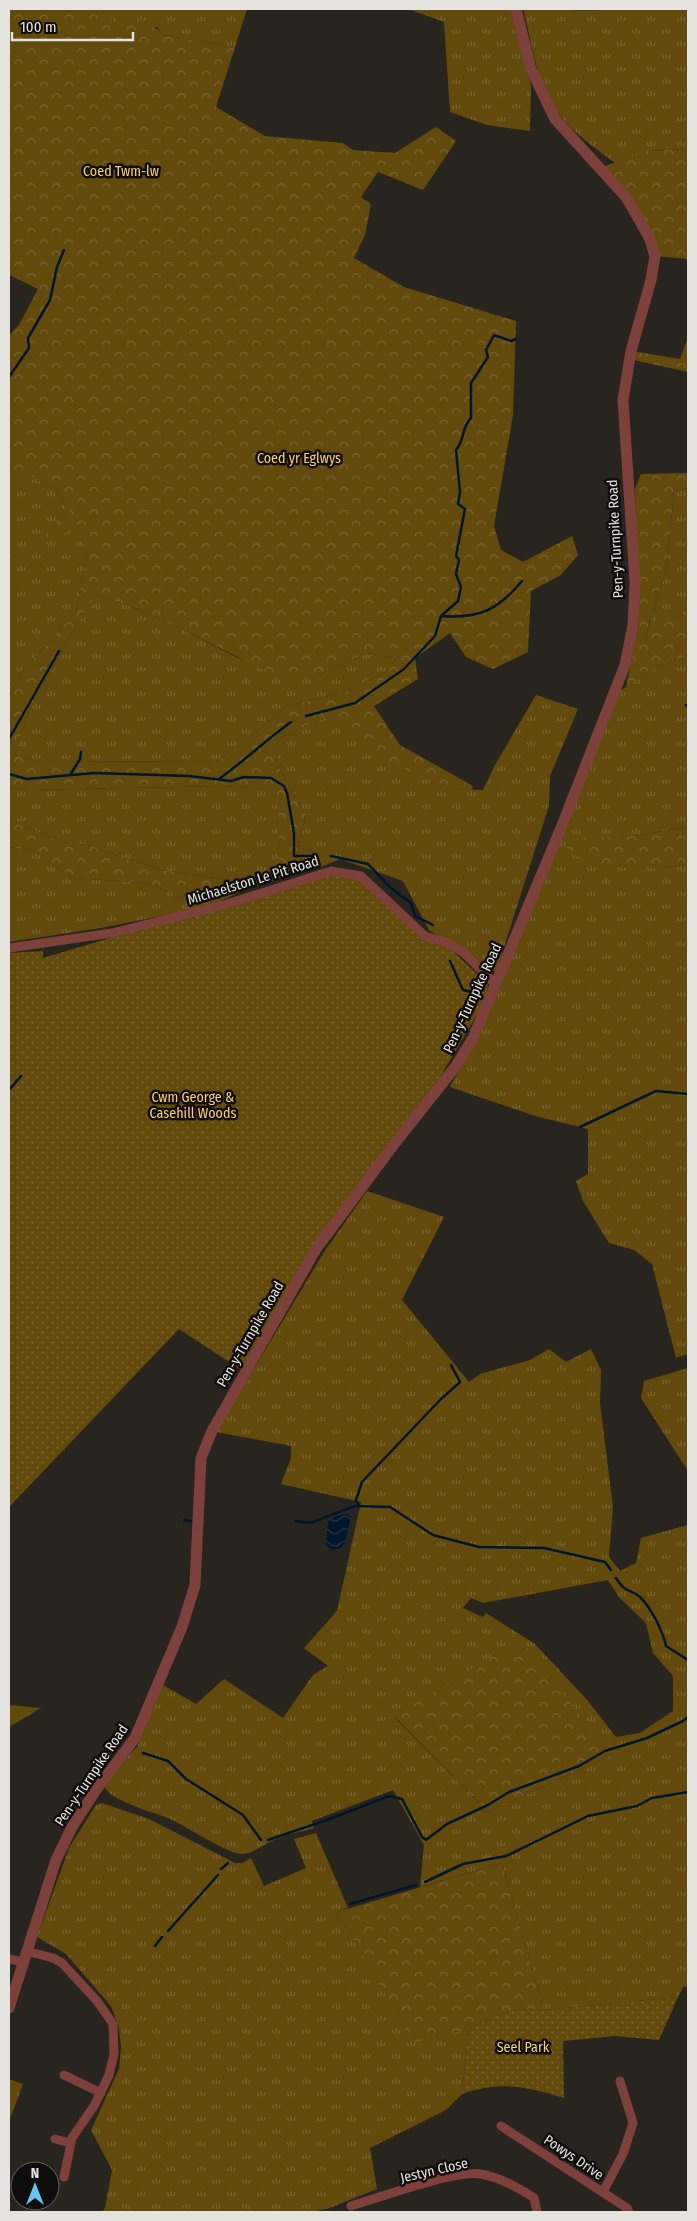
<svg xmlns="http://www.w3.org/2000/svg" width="697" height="2221" viewBox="0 0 697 2221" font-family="'Fira Sans Condensed',sans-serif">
<defs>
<pattern id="grass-tufts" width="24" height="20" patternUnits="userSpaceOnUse" patternTransform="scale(1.25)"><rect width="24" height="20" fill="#624a0d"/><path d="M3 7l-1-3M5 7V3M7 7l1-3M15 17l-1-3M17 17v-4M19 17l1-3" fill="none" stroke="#786430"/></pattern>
<pattern id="forest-crowns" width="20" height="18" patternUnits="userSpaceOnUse" patternTransform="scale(1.25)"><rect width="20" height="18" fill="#624a0d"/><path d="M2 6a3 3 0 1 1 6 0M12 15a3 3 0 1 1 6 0" fill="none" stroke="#786430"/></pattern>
<pattern id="park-dots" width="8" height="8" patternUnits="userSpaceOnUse" patternTransform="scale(1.25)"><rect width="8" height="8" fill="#624a0d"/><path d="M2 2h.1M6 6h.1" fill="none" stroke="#786430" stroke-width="1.8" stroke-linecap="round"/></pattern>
<pattern id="water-waves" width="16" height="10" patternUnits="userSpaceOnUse" patternTransform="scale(1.25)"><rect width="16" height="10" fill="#00162b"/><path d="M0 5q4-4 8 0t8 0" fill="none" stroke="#253849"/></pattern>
</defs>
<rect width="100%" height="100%" fill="#28251f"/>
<path fill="url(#grass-tufts)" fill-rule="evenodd" d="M111,9h136l-12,38 -72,-12 -6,-8 -46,-2z
M408,9h104l19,77 -1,45 -43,-6 -37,-13 -6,-90z
M523,9c14,0 79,3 86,0h79v140l-42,2 -27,15c-22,-17 -50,-35 -65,-59 -19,-28 -22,-66 -31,-98z
M9,472h14l33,17 13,23 -10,6 -14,19 31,-13 11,29 -11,59 -52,57 -15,26z
M688,488v120l-43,31 22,-72 7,-76z
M96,595l42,14 40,18 60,31 76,19 53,-24 29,5 -8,13 -40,20 -61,15 -51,42 -20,13 -176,1 -25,-7 13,-42 40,-74z
M688,655v172l-54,9 -68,4 97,28 25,-4v490l-12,4 -24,-94 -18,-14 -25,-7 -26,-42 -7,-20 12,-7v-45l-53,-13 -85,-29 30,-55 141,-342 31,-20z
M536,695l42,14 -28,67 -1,30 -53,166 -67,-42 -26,-49 -63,-22 -19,8 -27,-3 12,-49 -30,-53 2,-23 55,-25 120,75 30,1 12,-25z
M222,786l48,3 7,16 2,52 10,18 -50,17 -12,-12 -63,-10 -50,-15 -25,-10 -27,-3 -53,-22v-32l20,2z
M9,847l26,4 37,27 64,4 20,4 20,11 35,9 -110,22 -92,14z
M367,1191l77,26 -42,83 67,82 11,-8 50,-14 19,-11 17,13 25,-13 10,21 -1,33 13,104 -4,50 11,14 16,-8 5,-25 47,-13v461l-5,1 -5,10 -134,13 -42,-147 -82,24 4,-42 -31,-55 -81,31 2,7c-13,4 -28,6 -40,12 -10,4 -20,13 -31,14 -13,2 -58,-29 -75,-36 -13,-5 -61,-19 -63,-31l20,-28 12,-12 26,-62 33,19 28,-25 59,39 30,-43 15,-9 -24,-18 33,-37 24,-109 -80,-18 10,-26v-12l-75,-14 108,-180zM608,1580l11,17 27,26 7,30 20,23v35l-33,22 -24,4 -28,-36 -53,-57 -49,-31 -3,4 -20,-9 8,-10 12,5zM394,1717l188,1 30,37 -124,57z
M688,1368v103l-47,-73 3,-17z
M102,1803l47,16 86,44h7l9,-5 13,28 42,-18 -12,-29 22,-6 32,75 -11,4 77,130 55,-13 -7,65 -16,16 -76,38 7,41 -50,20 -18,3h-207l3,-4 7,-38 -21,-40 28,-61 2,-22 -2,-19 -8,-22 -45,-52 -29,-17 32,-89 27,-43z
M9,2079l14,5 -14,38z"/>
<path fill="url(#forest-crowns)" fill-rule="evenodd" d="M9,9h102l1,16c18,-2 39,-6 51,10l72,12 -19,60 49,29 78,7 10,7 42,3 41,-26 20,14 -33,49 -45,-18 -17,25 10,7 -6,31 -11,23 50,29 112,34 -3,94 -19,111 7,24 22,12 49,-26 6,19 -17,20 -30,16 -3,61 -35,17 -27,-12 -16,-24 -35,25 3,21 -44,27 26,39 73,41 -1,4 -19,-1 -67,-28 -53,-47 -55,25 -2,23 30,53 -12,49 27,3 -32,8 -10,-18 -2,-51 -7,-17 -48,-3 -193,4 -20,-2v-93l15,-26 52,-57 11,-59 -11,-28 -19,17 -13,-5 15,-19 10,-6 -13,-23 -33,-17h-14v-137l10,-10 19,-36 -29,-14zM96,595l42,14 40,18 98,49 38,1 53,-24 29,5 -8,13 -40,20 -61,15 -51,42 -20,13 -176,1 -25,-7 13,-42 40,-74z
M688,149v110l-33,-3 -6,-20 -49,-68 46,-17z
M688,337v35l-59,-13 2,-8 49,8z
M688,473v15l-14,3 -7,76 -22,71 43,-30v47l-36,15 -26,17 13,-64 -4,-134 6,-15z
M9,820l53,22 27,3 25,10 50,15 63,10 12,12 -28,14 -35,-9 -20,-11 -20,-4 -64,-4 -37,-27 -26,-4z
M688,827v37l-25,4 -53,-1 -42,-14 -2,-14 68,-3z
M527,1648l85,107 -124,57 -94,-96 102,-62z
M9,1705l32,3 -32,19z
M502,1863l42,147 -26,-1 -23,7 -26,13 -55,14 -77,-131z"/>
<path fill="url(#park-dots)" d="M328,873l33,4 63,60 20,6 44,41 -2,15 -47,80 -56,71 -140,221 -64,-42 -170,178v-554l34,-2v7z
M678,1997l-19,43 -44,-4 -52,5 1,57c-38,-12 -64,-17 -102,-4l7,-65 26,-13 23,-7 26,1z"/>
<path fill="url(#water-waves)" d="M346,1514l5,2 -6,27 -4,5 -9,2 -6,-5 2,-23 8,-6z"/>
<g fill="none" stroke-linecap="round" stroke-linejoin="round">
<path stroke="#00162b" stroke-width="2.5" d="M9,377l20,-29 -1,-10 22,-38 7,-33 7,-17
M441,616c38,3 57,-6 81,-35
M686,705l2,2
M306,716l49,-13 49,-34 31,-33 6,-20 17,-15 3,-14 -5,-13 3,-14 -3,-4 9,-47 -7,-5 2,-12 -4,-42c9,-10 5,-22 15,-32v-35l17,-26 -2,-7 8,-15 17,6 5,-2
M9,739l50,-88
M9,774l18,5 67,-6 95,3 42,5 13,-4 27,1 13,8 3,7 7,40v23h23
M70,775l10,-16 1,-7
M219,779c25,-18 47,-39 72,-57
M331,856l37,8 23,24 20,15 4,13 18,9
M450,961l13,29 14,3 -2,13
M9,1090l12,-14
M580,1127l76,-36 32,3
M359,1506l-3,-6 6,-18 79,-83 19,-17 -9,-17
M184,1520l7,1
M296,1521l14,2 45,-17 35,1 43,28 46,12 65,1 61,14 6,8
M616,1578c10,16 13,10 24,19 11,11 23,34 26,49l22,14
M143,1753l25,8 18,18 57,36 18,25
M268,1840l59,-20 62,-24 13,3 20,38 4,3 21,-16 41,-19 21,-13 70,-26 26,-15 42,-13 36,-17 5,-4
M221,1869l7,-6
M425,1882l38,-18 43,-8 82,-40 49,-10 15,-8 36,-6
M350,1904l66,-19
M168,1931l50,-56
M155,1946l7,-9"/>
<path stroke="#7d403a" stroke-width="9" d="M9,948l103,-15 115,-29 104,-33 30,5 64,60 21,6 18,11 32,32
M26,1951l27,7 9,5 35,38 16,23 1,30 -5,21 -15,31 -22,32 -8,39
M9,1959l14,3
M64,2075l37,18
M501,2126l126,82 2,4
M55,2139l16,4
M603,2192l20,-38 10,-31 -13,-42
M351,2206c27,-8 106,-37 130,-32 20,4 36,13 53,24l3,14"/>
<path stroke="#7d403a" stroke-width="11" d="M9,2008l47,-148 16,-33 24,-37 39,-52 47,-111 13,-42 6,-127 11,-27 104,-182 79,-106 61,-77 17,-28 88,-210 64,-163 8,-40 2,-43 -12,-182 8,-49 20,-71 4,-24 -6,-19 -23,-40 -71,-78 -24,-50 -15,-60"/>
</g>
<g text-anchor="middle" stroke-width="5" stroke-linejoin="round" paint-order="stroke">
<g font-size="14" fill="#fcd06d" stroke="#100e0c">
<text x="121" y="176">Coed Twm-lw</text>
<text x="299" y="463">Coed yr Eglwys</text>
<text x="193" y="1102">Cwm George &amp;<tspan x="193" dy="16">Casehill Woods</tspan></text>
<text x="523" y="2052">Seel Park</text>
</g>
<g font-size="14" fill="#e5e3de" stroke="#100e0c">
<text transform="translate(615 539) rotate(-93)" y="5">Pen-y-Turnpike Road</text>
<text transform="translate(253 880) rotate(-17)" y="5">Michaelston Le Pit Road</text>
<text transform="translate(472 998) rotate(-65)" y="5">Pen-y-Turnpike Road</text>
<text transform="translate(250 1334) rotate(-60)" y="5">Pen-y-Turnpike Road</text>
<text transform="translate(91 1775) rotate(-56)" y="5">Pen-y-Turnpike Road</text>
<text transform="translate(574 2157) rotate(34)" y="5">Powys Drive</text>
<text transform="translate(434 2170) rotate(-13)" y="5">Jestyn Close</text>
</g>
</g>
<rect width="697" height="2221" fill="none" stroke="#e5e3de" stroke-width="20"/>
<g transform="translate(35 2186)"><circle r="24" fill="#100e0c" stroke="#656360"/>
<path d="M0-4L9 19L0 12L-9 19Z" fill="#67c4ef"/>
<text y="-8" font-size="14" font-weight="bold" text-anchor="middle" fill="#e5e3de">N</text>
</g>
<path d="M12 32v8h121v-8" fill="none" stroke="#e5e3de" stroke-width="2.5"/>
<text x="20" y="32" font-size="15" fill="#e5e3de" stroke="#100e0c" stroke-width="4" paint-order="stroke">100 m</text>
</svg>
